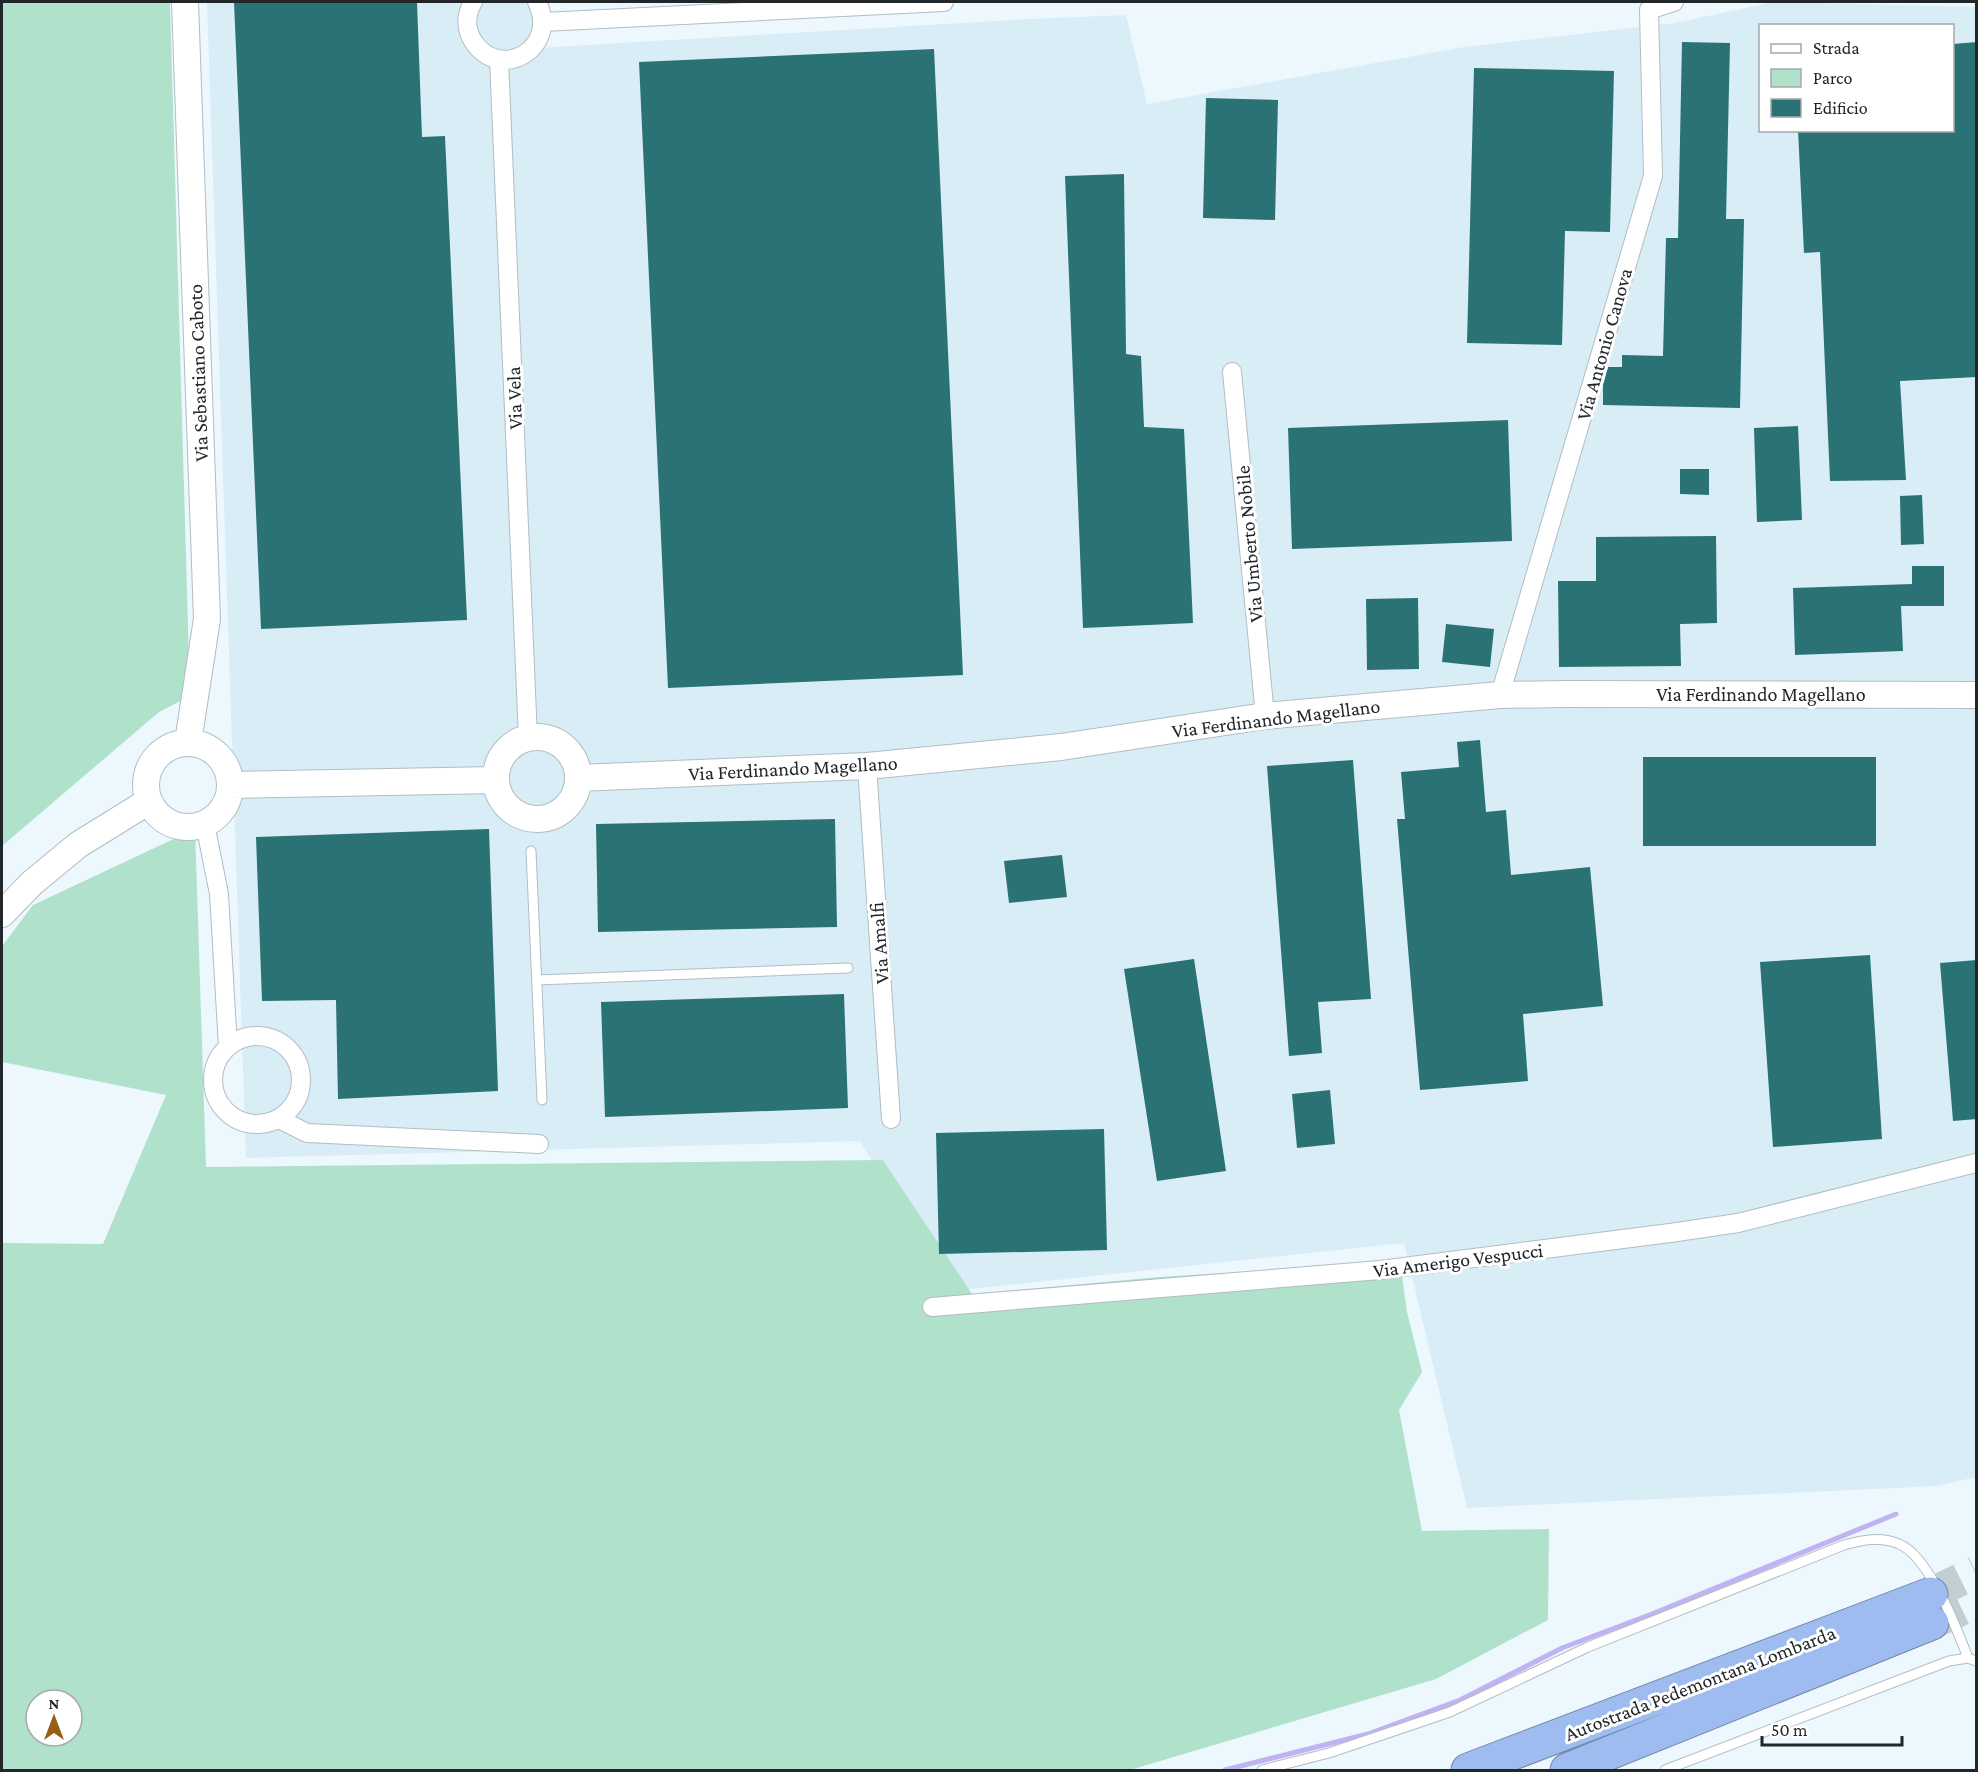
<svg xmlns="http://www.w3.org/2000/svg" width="1978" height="1772" viewBox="0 0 1978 1772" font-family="'Crimson Pro',serif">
<rect width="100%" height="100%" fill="#ecf8fe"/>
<path fill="#d9edf7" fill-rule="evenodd" d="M207,2h327l3,46 492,-29 97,-4 21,89 317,-57 211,-24 98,-21 203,5v1470l-40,9 -469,22 -63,-265 -452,48 -92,-150 -614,17zM1760,26h192v104h-192z"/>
<path fill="#b0e1ca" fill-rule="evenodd" d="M2,2h168l20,694 -31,16 -157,134z
M195,829l11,338 677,-7 89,134 188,-17 240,-15 7,50 15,60 -23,38 23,121 127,-2 -1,91 -112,59 -306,91h-1128v-527l101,1 63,-149 -164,-33v-116l31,-41zM36,1700h36v36h-36z"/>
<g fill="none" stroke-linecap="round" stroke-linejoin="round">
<path stroke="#c1b3f1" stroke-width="5" d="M1225,1770l143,-36 92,-34 102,-52 90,-34 244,-100"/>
</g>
<path fill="#2a7274" d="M234,2h183l5,135 23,-1 22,484 -206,9z
M1682,42l48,1 -4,176h18l-4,189 -137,-3v-20l5,-18h14v-12l41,1 3,-118h12z
M1977,42v335l-77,4 6,99 -76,1 -10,-229 -16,1 -6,-123h155v-86z
M934,49l29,626 -295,13 -29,-626z
M1474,68l140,3 -4,161 -45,-1 -3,114 -95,-2z
M1206,98l72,2 -3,120 -72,-2z
M1124,174l2,180 15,2 3,71 40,2 9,194 -110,5 -18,-452z
M1508,420l4,121 -220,8 -4,-121z
M1798,426l4,94 -45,2 -3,-94z
M1680,469h29v26l-29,-1z
M1922,495l2,49 -23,1 -1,-49z
M1716,536l1,87 -37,1 1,42 -122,1 -1,-86h38v-44z
M1912,566h32v40h-43l2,45 -108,4 -2,-67 119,-4z
M1418,598l1,71 -52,1 -1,-71z
M1446,624l48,5 -4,38 -48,-5z
M1480,740l6,72 20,-2 5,65 79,-8 13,139 -80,8 5,67 -108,9 -23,-271h8l-4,-47 58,-5 -2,-25z
M1643,757h233v89h-233z
M1353,760l18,239 -53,3 4,51 -33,3 -22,-290z
M835,819l2,108 -239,5 -2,-108z
M489,829l9,262 -160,8 -2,-99 -74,1 -6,-164z
M1062,855l5,42 -58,6 -5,-42z
M1870,955l12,184 -109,8 -13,-185z
M1194,959l32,212 -69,10 -33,-212z
M1977,960v159l-24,2 -13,-158z
M844,994l4,114 -243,9 -4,-115z
M1330,1090l5,54 -38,4 -5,-54z
M1104,1129l3,121 -168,4 -3,-121z"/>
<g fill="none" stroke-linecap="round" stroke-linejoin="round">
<path stroke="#c3ced3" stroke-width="33" stroke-dasharray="33 16" stroke-linecap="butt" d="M1931,1594l45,-22
M1932,1623l44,-21"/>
<g stroke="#b1bdc3" stroke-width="11">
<path id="lane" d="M531,851l11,249
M537,980l311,-12
M1262,1770l67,-17 121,-41 138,-65 256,-102c18,-5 37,-9 55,-1 30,12 58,85 69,114
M1665,1770l284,-109 19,-3 8,3"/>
</g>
<g stroke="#b1bdc3" stroke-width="20">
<path id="street" d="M473,2c-7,12 -8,26 0,39 27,42 87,7 64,-39
M543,22l401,-20
M499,59l29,679
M1232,372l33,344
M1500,695l153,-519 -4,-166 25,-8
M867,766l24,353
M205,824l14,70 9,153
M213 1080a44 44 0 1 1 88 0a44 44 0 1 1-88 0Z
M279,1119l28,14 232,11
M932,1307l448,-37 290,-37 68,-10 238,-60"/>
</g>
<g stroke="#b1bdc3" stroke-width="28">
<path id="secondary" d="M185,2l22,617 -19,123
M496 778a41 41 0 1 1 82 0a41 41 0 1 1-82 0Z
M146 785a42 42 0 1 1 84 0a42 42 0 1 1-84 0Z
M578,778l289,-12 194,-19 204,-31 235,-21 65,-1 411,1
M231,785l265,-5
M2,914l30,-31 46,-38 71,-44"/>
</g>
<g stroke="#7288aa" stroke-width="35">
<path id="highway" d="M1468,1770l463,-176
M1567,1770l365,-147"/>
</g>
<use href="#lane" stroke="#fff" stroke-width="9"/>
<use href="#street" stroke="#fff" stroke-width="18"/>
<use href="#secondary" stroke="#fff" stroke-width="26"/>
<use href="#highway" stroke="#9ebcf0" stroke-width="33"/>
</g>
<g text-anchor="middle" stroke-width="6" stroke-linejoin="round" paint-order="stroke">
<g font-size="20" fill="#212628" stroke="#fff">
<text transform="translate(1604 344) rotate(-74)" y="7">Via Antonio Canova</text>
<text transform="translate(198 373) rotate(-92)" y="7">Via Sebastiano Caboto</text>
<text transform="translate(514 398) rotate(-92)" y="7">Via Vela</text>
<text transform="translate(1249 544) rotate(-95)" y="7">Via Umberto Nobile</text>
<text x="1761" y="701">Via Ferdinando Magellano</text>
<text transform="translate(1276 718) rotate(-7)" y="7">Via Ferdinando Magellano</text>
<text transform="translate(793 768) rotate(-3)" y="7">Via Ferdinando Magellano</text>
<text transform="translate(879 943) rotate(-94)" y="7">Via Amalfi</text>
<text transform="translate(1458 1260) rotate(-7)" y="7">Via Amerigo Vespucci</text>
<text transform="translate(1700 1683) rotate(-21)" y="7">Autostrada Pedemontana Lombarda</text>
</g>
</g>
<rect width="1978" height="1772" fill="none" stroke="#212628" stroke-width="6"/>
<rect x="1759" y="24" width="195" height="108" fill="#ffffff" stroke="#a6a8a9" stroke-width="1.5"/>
<rect x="1771" y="44" width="30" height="9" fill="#ffffff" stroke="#a6a8a9" stroke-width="1.5"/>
<text x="1813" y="54" font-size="18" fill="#212628">Strada</text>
<rect x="1771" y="69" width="30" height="18" fill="#b0e1ca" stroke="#a6a8a9" stroke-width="1.5"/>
<text x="1813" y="84" font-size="18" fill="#212628">Parco</text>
<rect x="1771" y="99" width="30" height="18" fill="#2a7274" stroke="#a6a8a9" stroke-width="1.5"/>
<text x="1813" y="114" font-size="18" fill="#212628">Edificio</text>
<g transform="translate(54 1718)"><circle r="28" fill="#ffffff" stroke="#a6a8a9" stroke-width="1.5"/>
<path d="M0-4.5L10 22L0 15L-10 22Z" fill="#965f18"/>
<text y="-9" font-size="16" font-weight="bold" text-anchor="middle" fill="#212628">N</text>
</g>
<path d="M1762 1736v9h140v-9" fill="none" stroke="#212628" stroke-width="3"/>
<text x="1771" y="1736" font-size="18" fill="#212628" stroke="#ffffff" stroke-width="4.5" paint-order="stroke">50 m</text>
</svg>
